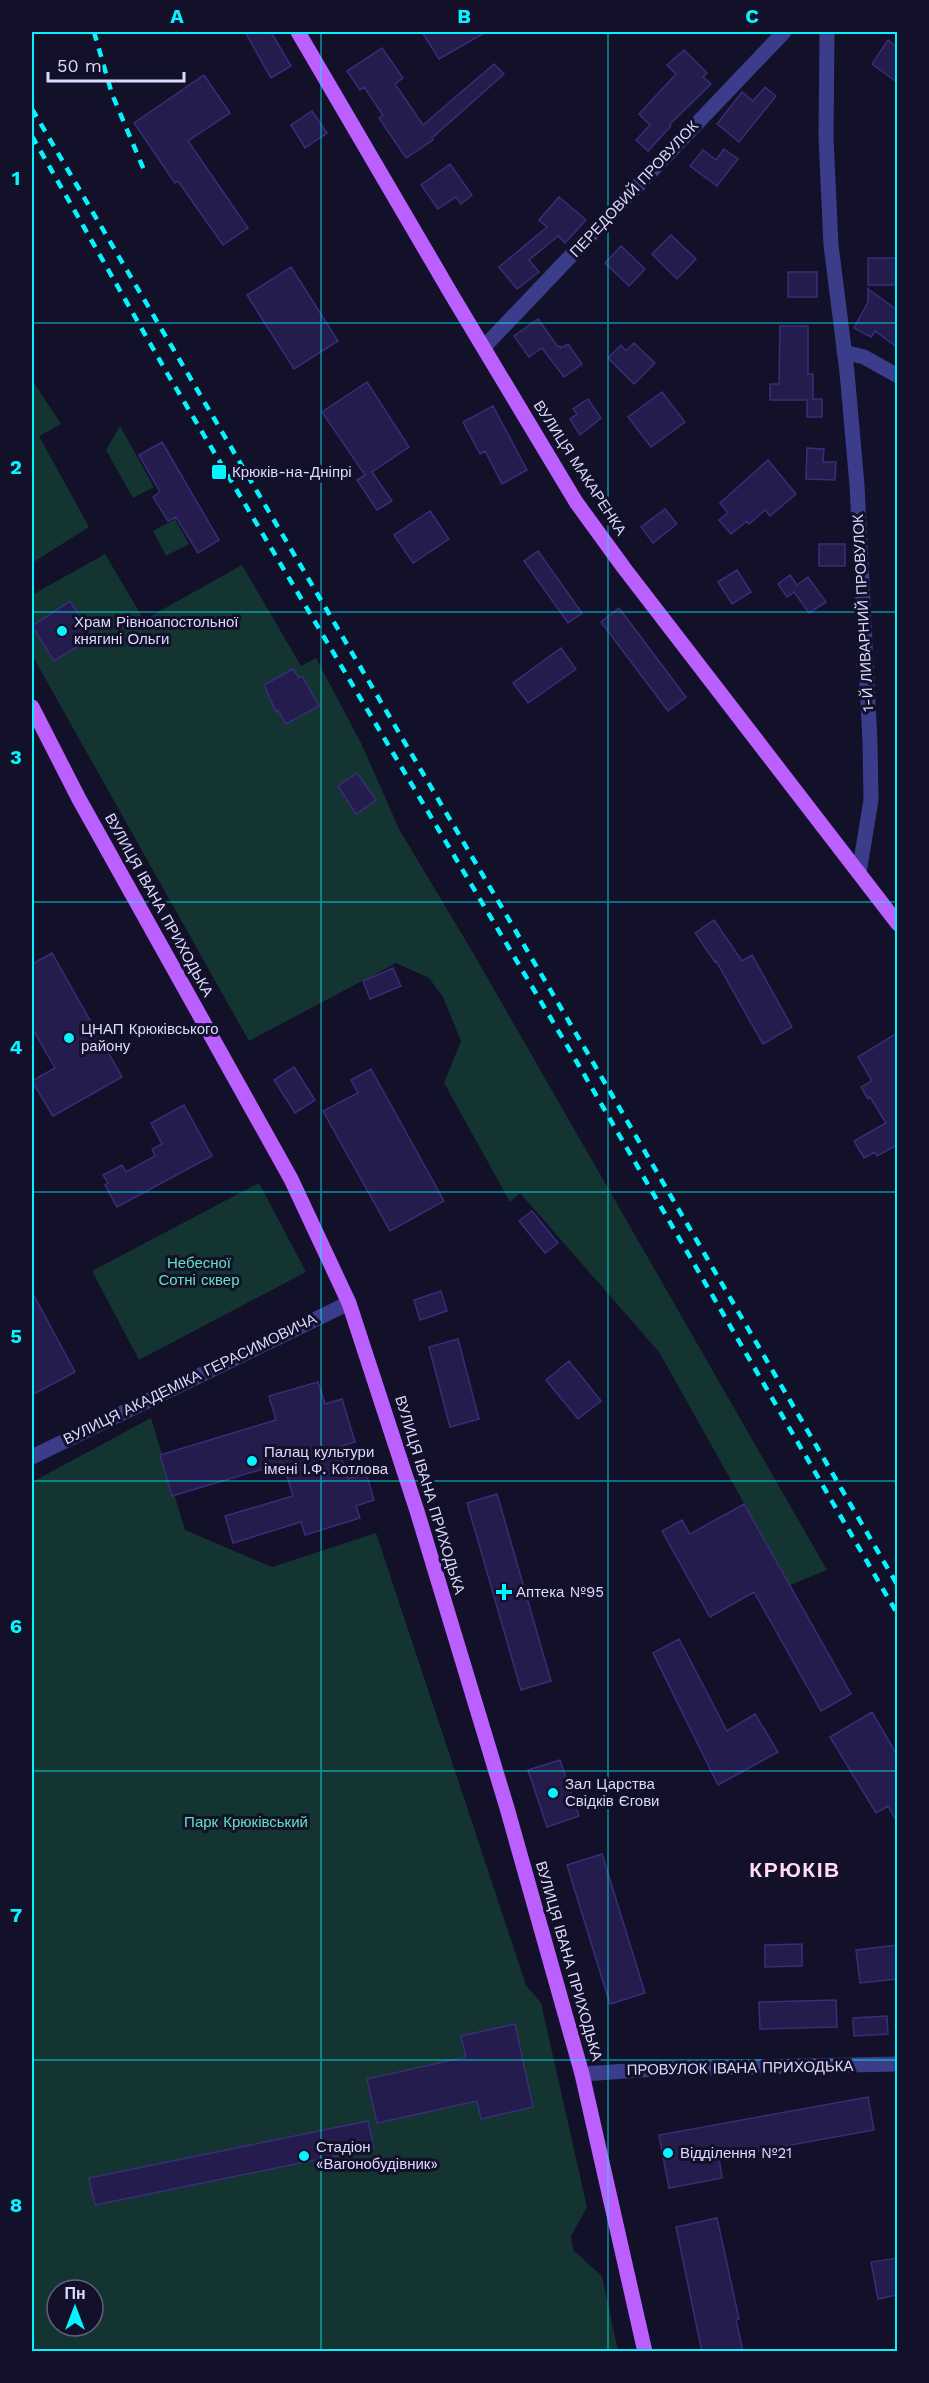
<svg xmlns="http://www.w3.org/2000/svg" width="929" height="2383" viewBox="0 0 929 2383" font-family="'Work Sans',sans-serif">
<rect width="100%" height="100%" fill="#13102a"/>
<path fill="#133431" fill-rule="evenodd" d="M34,383l27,41 -22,12 50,91 -57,36v-179z
M120,426l34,61 -21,11 -27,-48z
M175,519l14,25 -23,12 -13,-25z
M105,554l39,66 98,-55 59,101 15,-8 46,87 37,84 73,122 355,619 -37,15 -131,-233 -139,-159 -10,9 -66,-119 17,-42 -18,-44 -14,-19 -33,-15 -147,78 -217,-386v-60z
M259,1183l47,89 -167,88 -47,-89z
M151,1418l34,112 87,37 104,-34 150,452 15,18 46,204 -16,29 2,14 29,26 16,75 -586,1v-870zM57,2290h36v36h-36z"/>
<path fill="#231c4c" stroke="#382e78" stroke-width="1.5" d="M245,32h26l20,34 -20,12z
M422,32h64l-47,27z
M888,40l9,7v35l-25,-18z
M382,48l21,30 -8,6 28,41 71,-61 10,10 -72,64 1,2 -27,18 -27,-40 4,-3 -19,-28 -4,3 -13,-19z
M684,50l23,23 -4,4 8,7 -41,40 1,2 -23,25 -12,-11 14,-15 -11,-11 37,-40 -9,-9z
M204,75l26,38 -42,28 60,87 -25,17 -45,-64 -3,2 -41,-60z
M765,87l11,9 -37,46 -22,-18 25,-32 11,9z
M312,111l15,22 -22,15 -14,-23z
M724,149l14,10 -21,27 -27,-20 13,-16 13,10z
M450,164l22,31 -11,9 -5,-7 -18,12 -17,-24z
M559,197l27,23 -21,23 -7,-7 -29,24 10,12 -22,17 -18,-22 48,-40 -8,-7z
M671,235l25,24 -19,20 -25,-25z
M621,246l24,23 -16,17 -24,-23z
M868,258h29l-2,27h-27z
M291,267l47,74 -44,28 -47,-74z
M788,272h29v25h-29z
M868,289l29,21v37l-22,-16 -4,6 -17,-9 14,-26z
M538,319l20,28 2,-1 1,2 7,-4 14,20 -18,13 -22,-29 -13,9 -15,-21z
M780,326h28v48h5v25h9v18h-15v-17h-37v-16h9z
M634,343l21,20 -21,21 -26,-26 13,-13 5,6z
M367,382l42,65 -37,25 20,29 -15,9 -20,-30 8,-5 -43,-63z
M662,392l23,30 -34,25 -23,-30z
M588,399l13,19 -21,17 -10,-16 7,-5 -4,-5z
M493,406l34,64 -25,14 -17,-33 -5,3 -17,-32z
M162,442l57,98 -21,13 -22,-36 -8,4 -15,-24 7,-5 -21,-37z
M807,448l17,1 -1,13h13l-1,18 -29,-1z
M768,460l28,34 -26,22 -5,-6 -16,14 -2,-3 -16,13 -12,-14 9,-7 -8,-10z
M665,509l12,15 -24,19 -12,-16z
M430,511l19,28 -36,24 -19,-28z
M819,544h26v22h-26z
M538,551l44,62 -14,10 -44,-62z
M737,570l14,22 -19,12 -14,-22z
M790,575l7,10 11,-8 18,25 -17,11 -15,-21 -7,5 -9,-13z
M70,601l23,36 -39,24 -22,-35z
M619,608l67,89 -18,14 -67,-89z
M561,648l15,21 -48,34 -15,-20z
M293,669l6,9 3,-2 17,30 -33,18 -8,-14 -2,2 -12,-27z
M357,773l19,27 -20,14 -18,-28z
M714,920l28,41 10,-6 40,72 -29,17 -47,-83 -1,1 -20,-29z
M52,953l70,124 -69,39 -21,-35 23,-13 -23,-40v-64z
M393,968l8,18 -31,13 -7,-18z
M897,1033v112l-20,11 -2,-4 -11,6 -10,-17 32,-18 -16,-26 -2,2 -7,-12 11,-6 -14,-24z
M294,1067l21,33 -20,13 -21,-33z
M371,1069l73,132 -54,30 -67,-120 35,-18 -7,-13z
M184,1105l28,51 -95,51 -12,-22 3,-2 -5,-8 19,-10 4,7 29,-16 -3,-7 10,-5 -11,-21z
M532,1211l26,32 -13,10 -26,-32z
M441,1291l6,20 -27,9 -6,-20z
M32,1292l43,80 -43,23z
M458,1339l21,80 -29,8 -21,-80z
M569,1361l32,40 -23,18 -32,-39z
M318,1382l7,22 17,-5 13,43 -17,5 10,32 18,-6 8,27 -18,6 4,12 -55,17 -4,-13 -68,21 -8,-27 68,-20 -10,-33 -111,33 -12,-41 116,-35 -7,-24z
M497,1494l54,187 -30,9 -54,-187z
M744,1504l107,190 -30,17 -67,-119 -44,25 -48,-86 20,-11 8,14z
M679,1639l48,92 28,-17 23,38 -60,33 -65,-132z
M872,1712l25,43v67l-9,-16 -12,7 -46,-76z
M560,1760l19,56 -32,11 -19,-57z
M602,1854l43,139 -35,11 -43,-139z
M802,1944v22l-37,1v-22z
M897,1945v34l-37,4 -4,-33z
M836,2000l1,27 -77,2 -1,-27z
M887,2016l1,18 -34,2 -1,-18z
M515,2024l18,83 -52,12 -4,-18 -100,22 -10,-44 99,-22 -5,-21z
M868,2097l6,33 -155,28 3,20 -53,10 -10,-53z
M368,2121l6,27 -279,57 -6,-27z
M717,2218l22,101 -3,1 7,32h-41l-26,-125z
M897,2258v37l-19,4 -7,-37z"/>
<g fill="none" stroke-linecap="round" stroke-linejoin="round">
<path stroke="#3b3c8a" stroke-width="15" d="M827,32l-1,106 5,107 16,127 10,113 13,257 1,58 -12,73
M484,347l300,-315
M844,352l20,5 34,19
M32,1457l317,-154
M582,2074l76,-5 240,-5"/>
<path stroke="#bb60ff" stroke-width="15" d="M298,32l155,265 123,205 48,66 274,356
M32,707l47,92 212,380 58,124 68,208 90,297 75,266 63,278"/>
<path stroke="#05f4ff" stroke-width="4.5" stroke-dasharray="9 8" stroke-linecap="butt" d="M94,32l18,62 32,76
M32,109l559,950 307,527
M32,136l135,237 411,691 320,551"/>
</g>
<path fill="none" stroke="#05f4ff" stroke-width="1.5" stroke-opacity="0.55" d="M321,32v2320M608,32v2320M32,323h866M32,612h866M32,902h866M32,1192h866M32,1481h866M32,1771h866M32,2060h866"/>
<g fill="#05f4ff" stroke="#13102a" stroke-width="2">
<rect x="211" y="464" width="16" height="16" rx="3"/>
<circle cx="62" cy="631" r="6"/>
<circle cx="69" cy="1038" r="6"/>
<circle cx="252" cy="1461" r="6"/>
<path d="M501 1583h6v6h6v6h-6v6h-6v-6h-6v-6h6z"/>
<circle cx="553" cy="1793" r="6"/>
<circle cx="668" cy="2153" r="6"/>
<circle cx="304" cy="2156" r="6"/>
</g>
<g text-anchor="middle" stroke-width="6" stroke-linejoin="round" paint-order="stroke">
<g font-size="15" fill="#dcd9ff" stroke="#13102a">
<text transform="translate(634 189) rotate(-47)" y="5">ПЕРЕДОВИЙ ПРОВУЛОК</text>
<text transform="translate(580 468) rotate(57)" y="5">ВУЛИЦЯ МАКАРЕНКА</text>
<text transform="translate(863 613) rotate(-93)" y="5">1-Й ЛИВАРНИЙ ПРОВУЛОК</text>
<text transform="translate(159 905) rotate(61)" y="5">ВУЛИЦЯ ІВАНА ПРИХОДЬКА</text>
<text transform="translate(190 1379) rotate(-26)" y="5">ВУЛИЦЯ АКАДЕМІКА ГЕРАСИМОВИЧА</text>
<text transform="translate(430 1495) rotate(73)" y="5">ВУЛИЦЯ ІВАНА ПРИХОДЬКА</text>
<text transform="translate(569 1961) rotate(74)" y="5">ВУЛИЦЯ ІВАНА ПРИХОДЬКА</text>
<text transform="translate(740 2068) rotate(-1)" y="5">ПРОВУЛОК ІВАНА ПРИХОДЬКА</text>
</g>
<g font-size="15" fill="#dcd9ff" stroke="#13102a" text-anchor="start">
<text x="232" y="477">Крюків-на-Дніпрі</text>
<text x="74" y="627">Храм Рівноапостольної<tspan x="74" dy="17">княгині Ольги</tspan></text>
<text x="81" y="1034">ЦНАП Крюківського<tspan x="81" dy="17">району</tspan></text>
<text x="264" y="1457">Палац культури<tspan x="264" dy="17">імені І.Ф. Котлова</tspan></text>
<text x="516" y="1597">Аптека №95</text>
<text x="565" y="1789">Зал Царства<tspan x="565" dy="17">Свідків Єгови</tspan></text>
<text x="316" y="2152">Стадіон<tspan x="316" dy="17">«Вагонобудівник»</tspan></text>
<text x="680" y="2158">Відділення №21</text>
</g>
<g font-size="15" fill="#62e2bb" stroke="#13102a">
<text x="199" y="1268">Небесної<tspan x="199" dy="17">Сотні сквер</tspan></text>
<text x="246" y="1827">Парк Крюківський</text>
</g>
<g font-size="21" font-weight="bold" letter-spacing="1.5" fill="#ffdbf4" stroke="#13102a">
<text x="795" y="1877">КРЮКІВ</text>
</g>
</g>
<rect width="929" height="2383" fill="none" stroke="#13102a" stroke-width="66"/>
<g transform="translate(75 2308)"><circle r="28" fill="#13102a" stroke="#63607f" stroke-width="1.5"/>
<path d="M0-4.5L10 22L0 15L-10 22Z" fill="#05f4ff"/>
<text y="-9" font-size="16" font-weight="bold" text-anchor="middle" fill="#dcd9ff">Пн</text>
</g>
<path d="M48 72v9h136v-9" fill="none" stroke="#dcd9ff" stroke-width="3"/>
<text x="57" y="72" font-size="18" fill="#dcd9ff" stroke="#13102a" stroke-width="4.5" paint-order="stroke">50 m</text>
<rect x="33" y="33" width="863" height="2317" fill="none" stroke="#05f4ff" stroke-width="2"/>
<g font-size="20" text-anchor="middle" font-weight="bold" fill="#05f4ff">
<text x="177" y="23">A</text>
<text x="464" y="23">B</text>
<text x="752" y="23">C</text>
<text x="16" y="185">1</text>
<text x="16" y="474">2</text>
<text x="16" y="764">3</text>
<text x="16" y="1054">4</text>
<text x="16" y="1343">5</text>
<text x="16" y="1633">6</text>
<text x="16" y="1922">7</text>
<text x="16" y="2212">8</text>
</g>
</svg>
